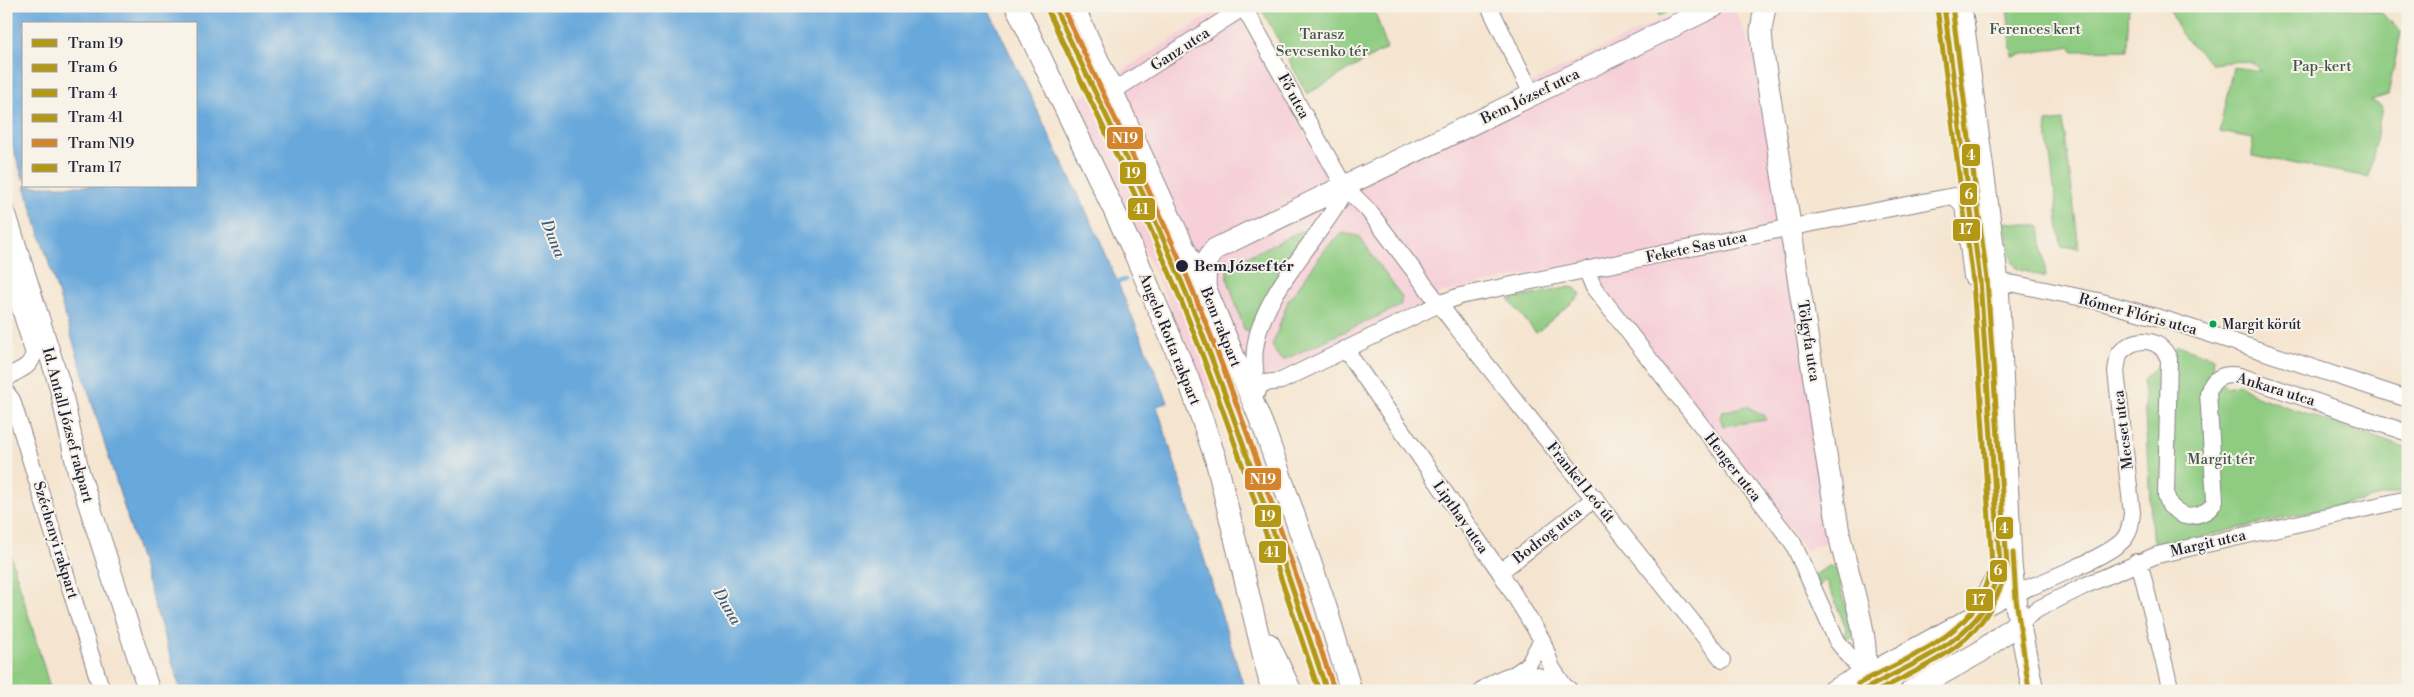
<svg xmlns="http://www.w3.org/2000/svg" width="2414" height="697" viewBox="0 0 2414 697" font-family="'Libre Bodoni',serif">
<rect width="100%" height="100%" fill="#f7f3e8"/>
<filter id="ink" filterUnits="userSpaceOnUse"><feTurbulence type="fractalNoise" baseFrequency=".02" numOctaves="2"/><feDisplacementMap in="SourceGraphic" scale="10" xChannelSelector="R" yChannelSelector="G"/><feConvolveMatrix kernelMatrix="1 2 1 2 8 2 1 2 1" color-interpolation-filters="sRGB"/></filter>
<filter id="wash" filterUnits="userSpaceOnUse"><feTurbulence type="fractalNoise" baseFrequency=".0096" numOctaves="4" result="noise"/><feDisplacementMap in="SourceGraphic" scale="20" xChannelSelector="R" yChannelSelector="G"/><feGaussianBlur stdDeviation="1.12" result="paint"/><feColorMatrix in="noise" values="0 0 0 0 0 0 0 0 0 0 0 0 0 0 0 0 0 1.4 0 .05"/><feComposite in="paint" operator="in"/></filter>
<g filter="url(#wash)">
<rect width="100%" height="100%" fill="#f5e5d0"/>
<path fill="#f6cfd8" d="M1224,6h9l98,175 357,-175h45l28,65 72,468 -27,11 -204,-262 -8,-28 -149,32 -183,87 -57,14 -46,-113 -86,-178z"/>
<path fill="#8fcc82" stroke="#58775e" d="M1260,6h113l14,42 -80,46z
M1655,6h25l-21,10z
M2007,6h122l-2,44 -54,1 -2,-5 -59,10z
M2168,6l174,1 39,5 20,20 -13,63 -17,5 11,7 -13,70 -117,-21 1,-18 -34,-6 14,-65 28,4c-8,-15 -35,-8 -49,-7l-30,-29z
M2063,120l16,128 -18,-2 -15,-124z
M2005,222l35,4 6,51 -29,-8 -5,-8z
M1312,226l-60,107 -8,-4 -17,-52v-7l4,-6z
M1342,233l16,3 44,61 -2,9 -117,54 -6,-5 -5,-9 16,-45 39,-54z
M1570,287l5,1 6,7 -45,38 -27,-33z
M2178,345l36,13 -1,11 14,18 12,-3 17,12 152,53v41l-251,57 -5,-12 -9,-155z
M1746,406l19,10 1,4 -43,6 -3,-9 2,-5z
M6,540l45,151h-45z
M1828,566l7,1 2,4 16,64 -4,3 -8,-1 6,-7 -21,-50 -7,6 -4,-11z"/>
<path fill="#68a8db" stroke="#45658b" d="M6,6h981l112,232 69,164 -11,4 88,285h-1064l-156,-505h171v-162h-172v157l-18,-55z"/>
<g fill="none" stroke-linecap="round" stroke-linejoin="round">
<path stroke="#68a8db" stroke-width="4.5" d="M1115,283l10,-3"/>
</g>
</g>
<g filter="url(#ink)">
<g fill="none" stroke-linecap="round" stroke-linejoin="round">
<g stroke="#8c8486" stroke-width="18">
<path id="minor" d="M1076,6l128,279
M1243,6l101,180 24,24 87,115 268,335
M1489,6l43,88
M1115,90l129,-83
M6,264l28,90c-6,18 -18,14 -28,26
M1586,269l8,19 199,255 44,98 27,33 145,-79c23,-8 101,-39 115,-56 6,-7 7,-17 8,-26l-16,-142 3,-17c15,-18 40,-18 50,5l-3,136 4,11 14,10c14,0 26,-3 31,-16l-7,-107c4,-16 17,-20 32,-17l168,57
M1345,349l155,223 42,68 10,28 15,22
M1242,369l15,15 24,-3 158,-77 21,-8 317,-66 177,-34 9,9 9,72 8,3 35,4 83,17 69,19 241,79
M1258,391c-2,-13 -5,-29 -3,-42 5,-51 59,-105 85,-149l4,-14
M6,392l6,8 90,291
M2136,562l6,11 29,118
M1500,572l95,-74
M1979,613l9,-26 12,-22 -20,-285
M2021,621l17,-12 48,-24 71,-30 251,-56
M1509,678l19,-13 14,-25"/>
</g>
<g stroke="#8c8486" stroke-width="23">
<path id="major" d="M1016,6l117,244 55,128 28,82 56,231
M1765,6l-4,25 2,23c26,160 49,320 76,479 7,40 33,104 25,141l-31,17
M1961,6l37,276 13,282 5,42 17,85
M6,216l54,170 18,84 71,221
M1269,644l22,47
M1351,691l-26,-87 -60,-173 -60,-144 1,-26 9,-12 500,-243
M1485,691c7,-4 16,-11 25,-13 19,-5 41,4 57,13
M1911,691l69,-39 41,-31"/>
</g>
<use href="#minor" stroke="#fff" stroke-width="16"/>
<use href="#major" stroke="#fff" stroke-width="21"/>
<g stroke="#f7f3e8" stroke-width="9">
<path id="tram-1" d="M1054,6c45,96 93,191 133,289 52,130 95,263 140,396"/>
</g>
<g stroke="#f7f3e8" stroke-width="9">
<path id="tram-2" d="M1862,691c39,-22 89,-40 117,-76 11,-14 16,-33 21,-50l-20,-285 -36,-274"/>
</g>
<g stroke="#f7f3e8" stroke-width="9">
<path id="tram-3" d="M1878,691c63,-34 111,-50 129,-125l-20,-287 -35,-273"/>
</g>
<g stroke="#f7f3e8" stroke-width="9">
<path id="tram-4" d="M1047,9c45,96 93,191 133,289 52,129 94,261 139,393"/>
</g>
<g stroke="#f7f3e8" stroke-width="9">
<path id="tram-5" d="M1062,6c44,95 91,188 131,285 53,130 96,264 141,398"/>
</g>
<g stroke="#f7f3e8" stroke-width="9">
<path id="tram-6" d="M2013,553l3,46 13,91
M1858,684c39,-21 88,-39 115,-74 10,-13 15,-30 19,-46l-19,-283 -36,-274"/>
</g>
<use href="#tram-1" stroke="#b29815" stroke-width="5"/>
<use href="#tram-2" stroke="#b29815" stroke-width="5"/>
<use href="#tram-3" stroke="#b29815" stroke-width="5"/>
<use href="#tram-4" stroke="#b29815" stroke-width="5"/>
<use href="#tram-5" stroke="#d3842d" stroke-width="5"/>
<use href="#tram-6" stroke="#b29815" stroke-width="5"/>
</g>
</g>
<circle fill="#22223b" stroke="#f7f3e8" stroke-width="2" cx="1182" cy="266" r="7"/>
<circle fill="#00a651" stroke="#f7f3e8" stroke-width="2" cx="2213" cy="324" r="4.5"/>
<g text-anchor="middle" stroke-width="4" stroke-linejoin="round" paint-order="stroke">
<g font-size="14" fill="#22223b" stroke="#f7f3e8" text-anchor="start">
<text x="2222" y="329">Margit körút</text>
</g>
<g font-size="15" fill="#435550" stroke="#f7f3e8">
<text x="2035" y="34">Ferences kert</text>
<text x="1322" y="39">Tarasz<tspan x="1322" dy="17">Sevcsenko tér</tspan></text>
<text x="2322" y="71">Pap-kert</text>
<text x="2221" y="464">Margit tér</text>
</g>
<g font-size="15" fill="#22223b" stroke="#f7f3e8">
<text transform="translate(1180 49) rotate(-33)" y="5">Ganz utca</text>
<text transform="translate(1294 96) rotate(61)" y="5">Fő utca</text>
<text transform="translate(1530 96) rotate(-26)" y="5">Bem József utca</text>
<text transform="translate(1696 247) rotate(-12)" y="5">Fekete Sas utca</text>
<text transform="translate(2138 314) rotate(15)" y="5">Rómer Flóris utca</text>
<text transform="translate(1221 327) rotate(68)" y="5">Bem rakpart</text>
<text transform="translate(1170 339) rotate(68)" y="5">Angelo Rotta rakpart</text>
<text transform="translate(1809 341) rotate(81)" y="5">Tölgyfa utca</text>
<text transform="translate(2276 389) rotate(17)" y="5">Ankara utca</text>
<text transform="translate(68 425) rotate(75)" y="5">Id. Antall József rakpart</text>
<text transform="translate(2123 430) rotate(-97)" y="5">Mecset utca</text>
<text transform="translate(1733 467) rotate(52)" y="5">Henger utca</text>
<text transform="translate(1581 482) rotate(51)" y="5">Frankel Leó út</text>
<text transform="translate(1461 517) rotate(55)" y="5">Lipthay utca</text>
<text transform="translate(1547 535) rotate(-38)" y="5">Bodrog utca</text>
<text transform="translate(56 540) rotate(73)" y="5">Széchenyi rakpart</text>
<text transform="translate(2208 543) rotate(-13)" y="5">Margit utca</text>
</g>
<g font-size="15" font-weight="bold" fill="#22223b" stroke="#f7f3e8" text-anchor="start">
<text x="1194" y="271">Bem József tér</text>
</g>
<g font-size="16" font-style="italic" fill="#3e587b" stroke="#f7f3e8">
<text transform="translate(554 238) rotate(68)" y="6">Duna</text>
<text transform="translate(728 606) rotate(60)" y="6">Duna</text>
</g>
</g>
<g stroke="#f7f3e8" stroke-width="2">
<rect x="1106" y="126" width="38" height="24" rx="5" fill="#d3842d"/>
<rect x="1961" y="143" width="20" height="24" rx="5" fill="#b29815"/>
<rect x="1119" y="161" width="28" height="24" rx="5" fill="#b29815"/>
<rect x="1959" y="182" width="19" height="24" rx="5" fill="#b29815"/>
<rect x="1127" y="197" width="29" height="24" rx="5" fill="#b29815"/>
<rect x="1952" y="218" width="29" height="24" rx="5" fill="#b29815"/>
<rect x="1244" y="467" width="38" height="24" rx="5" fill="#d3842d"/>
<rect x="1254" y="504" width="28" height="24" rx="5" fill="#b29815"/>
<rect x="1995" y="516" width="19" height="24" rx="5" fill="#b29815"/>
<rect x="1258" y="540" width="29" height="24" rx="5" fill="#b29815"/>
<rect x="1989" y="559" width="19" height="24" rx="5" fill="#b29815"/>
<rect x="1965" y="588" width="29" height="24" rx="5" fill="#b29815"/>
</g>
<g font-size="14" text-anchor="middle" font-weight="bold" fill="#fff">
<text x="1125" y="143">N19</text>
<text x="1971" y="160">4</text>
<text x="1133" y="178">19</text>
<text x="1969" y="199">6</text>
<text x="1141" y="214">41</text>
<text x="1966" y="234">17</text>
<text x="1263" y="484">N19</text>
<text x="1268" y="521">19</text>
<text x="2004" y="533">4</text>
<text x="1272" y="557">41</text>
<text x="1998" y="575">6</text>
<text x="1979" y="605">17</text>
</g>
<rect width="2414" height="697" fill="none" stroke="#f7f3e8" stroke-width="25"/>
<rect x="22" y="22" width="175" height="165" fill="#f7f3e8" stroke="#a29fa3"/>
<rect x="32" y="39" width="25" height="8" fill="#b29815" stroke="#a29fa3"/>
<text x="68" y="48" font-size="15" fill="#22223b">Tram 19</text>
<rect x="32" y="64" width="25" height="8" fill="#b29815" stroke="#a29fa3"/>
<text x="68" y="72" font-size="15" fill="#22223b">Tram 6</text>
<rect x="32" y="89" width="25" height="8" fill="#b29815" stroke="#a29fa3"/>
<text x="68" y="98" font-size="15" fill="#22223b">Tram 4</text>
<rect x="32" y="114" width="25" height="8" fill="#b29815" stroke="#a29fa3"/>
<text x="68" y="122" font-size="15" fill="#22223b">Tram 41</text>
<rect x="32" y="139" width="25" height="8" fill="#d3842d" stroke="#a29fa3"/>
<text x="68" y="148" font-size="15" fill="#22223b">Tram N19</text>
<rect x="32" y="164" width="25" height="8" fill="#b29815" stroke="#a29fa3"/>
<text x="68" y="172" font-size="15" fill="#22223b">Tram 17</text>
</svg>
